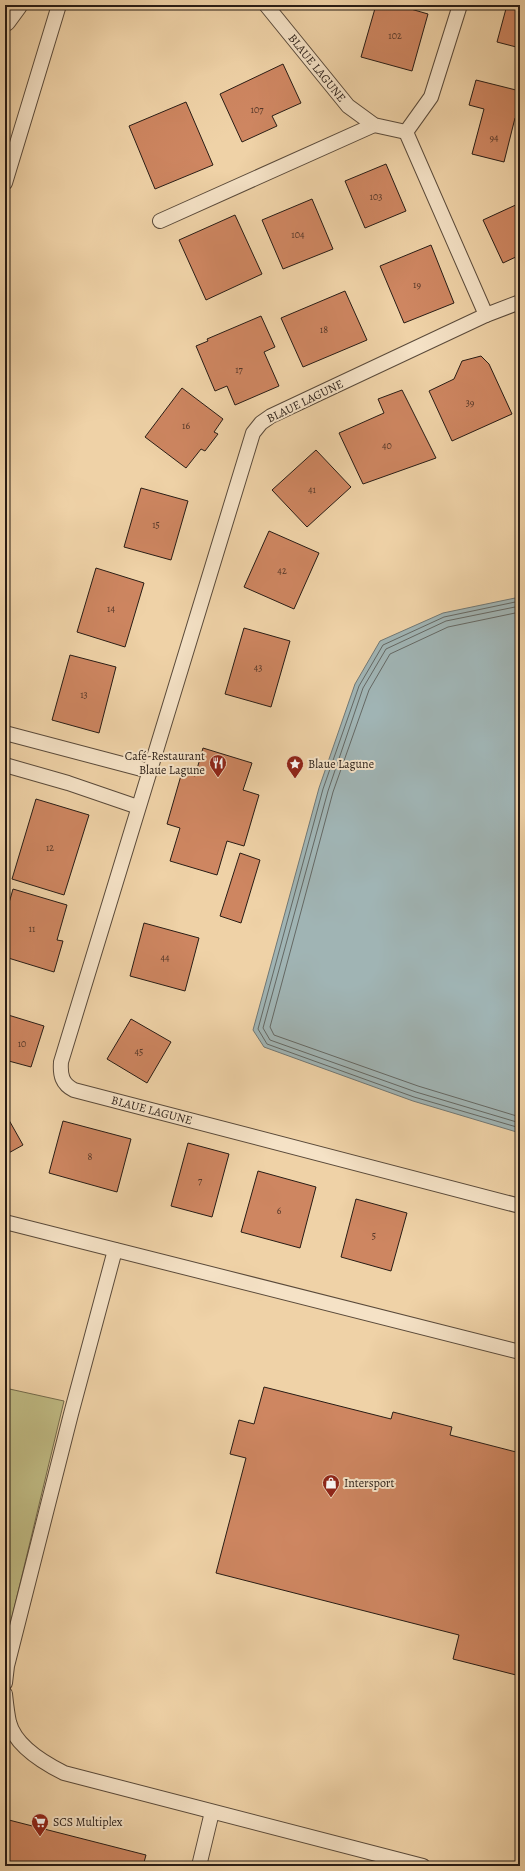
<svg xmlns="http://www.w3.org/2000/svg" width="525" height="1871" viewBox="0 0 525 1871" font-family="Alegreya,serif">
<rect width="100%" height="100%" fill="#efd2a7"/>
<filter id="stains"><feTurbulence type="fractalNoise" baseFrequency=".005" numOctaves="4"/><feColorMatrix values="0 0 0 0 .2 0 0 0 0 .09 0 0 0 0 .02 0 0 0 .5 -.17"/></filter>
<radialGradient id="worn" r=".72"><stop offset=".6" stop-color="#630" stop-opacity="0"/><stop offset="1" stop-color="#630" stop-opacity=".3"/></radialGradient>
<path fill="#bfba83" stroke="#746b4c" d="M5,1388l59,13 -59,245z"/>
<path fill="#a0b4b4" stroke="#707774" d="M520,597v536l-107,-32 -149,-54 -11,-17 66,-242 36,-104 25,-43 63,-28z"/>
<g fill="none" stroke-linecap="round" stroke-linejoin="round">
<path stroke="#646864" stroke-width="1" d="M520,601l-76,16 -61,28 -24,41 -36,103 -65,240 9,15 147,53 106,31
M520,606l-74,15 -60,28 -23,39 -35,103 -65,237 7,12 146,52 104,31
M520,612l-72,15 -58,27 -21,36 -36,102 -63,235 4,8 144,51 102,31"/>
</g>
<path fill="#ce8661" stroke="#281c15" d="M376,5h21l31,9 -16,57 -51,-14z
M507,5h13v43l-23,-6z
M283,64l18,39 -29,13 5,10 -35,16 -22,-48z
M476,80l44,11v28l-5,-1 -11,44 -32,-8 12,-45 -15,-4z
M186,102l27,63 -58,24 -26,-63z
M386,164l20,47 -41,17 -20,-47z
M312,199l21,50 -50,20 -21,-49z
M520,203v52l-17,8 -20,-43z
M235,215l27,59 -56,26 -27,-60z
M431,245l23,58 -50,20 -24,-57z
M345,291l22,49 -64,27 -22,-49z
M261,316l14,31 -11,5 15,34 -44,19 -8,-19 -12,5 -19,-45 12,-5 -1,-2z
M481,356l8,8 23,50 -60,27 -23,-50 25,-12 8,-18z
M182,388l41,31 -9,13 4,2 -13,17 -4,-2 -15,19 -41,-31z
M402,390l34,68 -73,26 -24,-51 45,-20 -6,-14z
M316,450l35,37 -44,40 -35,-37z
M141,488l47,13 -17,59 -47,-13z
M269,531l50,22 -25,56 -50,-22z
M96,568l48,15 -19,64 -48,-15z
M244,628l46,13 -19,66 -46,-13z
M70,655l46,12 -17,66 -47,-13z
M203,748l49,15 -9,27 16,5 -15,51 -17,-5 -10,34 -47,-14 10,-33 -13,-4 15,-52 13,4z
M36,799l53,16 -25,80 -52,-16z
M240,853l20,7 -19,63 -21,-7z
M13,889l54,16 -10,35 6,1 -9,31 -49,-15v-40z
M144,923l55,15 -14,53 -55,-15z
M5,1014l39,12 -13,41 -26,-7z
M131,1019l40,23 -24,41 -40,-24z
M5,1113l18,32 -18,10z
M63,1121l68,18 -14,53 -68,-19z
M188,1143l41,11 -17,63 -41,-11z
M258,1171l58,16 -16,61 -59,-16z
M356,1199l51,14 -16,58 -50,-14z
M264,1387l127,32 2,-7 59,15 -2,8 70,18v223l-67,-17 6,-24 -243,-62 30,-115 -16,-4 9,-34 15,4z
M5,1819l141,36 -3,11h-138z"/>
<g fill="none" stroke-linecap="round" stroke-linejoin="round">
<g stroke="#5a4a3a" stroke-width="16">
<g id="service">
<path id="s1" d="M266,5l82,101 26,19 32,7"/>
<path id="s2" d="M460,5l-29,92 -25,35 80,183 -215,101 -10,7 -8,10 -192,629c-1,13 1,22 13,28l446,116"/>
<path d="M5,183l54,-178"/>
<path d="M160,221l214,-96"/>
<path d="M486,315l34,-13"/>
<path d="M5,733l144,38"/>
<path d="M5,765l63,18 70,24"/>
<path d="M5,1222l515,130"/>
<path d="M5,1683l2,-17 64,-252 44,-164"/>
<path d="M5,1694c1,9 2,19 4,28 6,24 35,41 55,51l359,93"/>
<path d="M199,1866l13,-54"/>
</g>
</g>
<g stroke="#5a4a3a" stroke-width="24">
<path id="minor" d="M5,20l11,-15"/>
</g>
<use href="#service" stroke="#f5e2c6" stroke-width="14"/>
<use href="#minor" stroke="#f5e2c6" stroke-width="22"/>
</g>
<defs>
<g id="restaurant-pin" transform="scale(0.9)"><path d="M0 17L-7.5 6A9.5 9.5 0 1 1 7.5 6Z" fill="#8f2418" stroke="#f5e2c6"/><path d="M-5-6h1v4h1v-4h1v4h1v-4h1v5L-1.5 .5V6h-2V.5L-5-1ZM5-6V6H3V1.5H1.5Q1.5-4 5-6Z" fill="#fff"/></g>
<g id="sight-pin" transform="scale(0.9)"><path d="M0 17L-7.5 6A9.5 9.5 0 1 1 7.5 6Z" fill="#8f2418" stroke="#f5e2c6"/><path d="M0-6L1.8-2.2L6-1.7L2.9 1.2L3.7 5.4L0 3.3L-3.7 5.4L-2.9 1.2L-6-1.7L-1.8-2.2Z" fill="#fff"/></g>
<g id="shop-pin" transform="scale(0.9)"><path d="M0 17L-7.5 6A9.5 9.5 0 1 1 7.5 6Z" fill="#8f2418" stroke="#f5e2c6"/><path d="M-5-2.5h2.3a2.7 3.5 0 0 1 5.4 0H5L5.5 6h-11ZM-1.5-2.5h3a1.5 2.3 0 0 0-3 0Z" fill="#fff"/></g>
<g id="supermarket-pin" transform="scale(0.9)"><path d="M0 17L-7.5 6A9.5 9.5 0 1 1 7.5 6Z" fill="#8f2418" stroke="#f5e2c6"/><path d="M-6-5.5h2.5l.6 2H6L4.5 2H-2.5L-4.4-4H-6ZM-1.5 3.2a1.3 1.3 0 1 0 .1 0ZM3 3.2a1.3 1.3 0 1 0 .1 0Z" fill="#fff"/></g>
</defs>
<g fill-rule="evenodd">
<use href="#restaurant-pin" x="218" y="763"/>
<use href="#sight-pin" x="295" y="764"/>
<use href="#shop-pin" x="331" y="1483"/>
<use href="#supermarket-pin" x="40" y="1822"/>
</g>
<g text-anchor="middle" stroke-width="4" stroke-linejoin="round" paint-order="stroke">
<g font-size="10" fill="#523628">
<text x="395" y="39">102</text>
<text x="257" y="113">107</text>
<text x="494" y="141">94</text>
<text x="376" y="200">103</text>
<text x="298" y="238">104</text>
<text x="417" y="288">19</text>
<text x="324" y="333">18</text>
<text x="239" y="373">17</text>
<text x="470" y="406">39</text>
<text x="186" y="429">16</text>
<text x="387" y="449">40</text>
<text x="312" y="493">41</text>
<text x="156" y="528">15</text>
<text x="282" y="574">42</text>
<text x="111" y="612">14</text>
<text x="258" y="671">43</text>
<text x="84" y="698">13</text>
<text x="50" y="851">12</text>
<text x="32" y="932">11</text>
<text x="165" y="961">44</text>
<text x="22" y="1047">10</text>
<text x="139" y="1055">45</text>
<text x="90" y="1160">8</text>
<text x="200" y="1184">7</text>
<text x="279" y="1214">6</text>
<text x="374" y="1239">5</text>
</g>
<g font-size="12" fill="#281c15" stroke="#f5e2c6">
<text dy="4" stroke="none"><textPath href="#s1" startOffset="81">BLAUE LAGUNE</textPath></text>
<text transform="translate(305 401) rotate(-26)" y="4">BLAUE LAGUNE</text>
<text dy="4" stroke="none"><textPath href="#s2" startOffset="1373">BLAUE LAGUNE</textPath></text>
</g>
<g font-size="12" fill="#281c15" stroke="#f5e2c6" text-anchor="start">
<text x="205" y="760" text-anchor="end">Café-Restaurant<tspan x="205" dy="14">Blaue Lagune</tspan></text>
<text x="308" y="768">Blaue Lagune</text>
<text x="344" y="1487">Intersport</text>
<text x="53" y="1826">SCS Multiplex</text>
</g>
</g>
<rect width="525" height="1871" fill="none" stroke="#efd2a7" stroke-width="20"/>
<rect x="6" y="6" width="513" height="1859" fill="none" stroke="#281c15" stroke-width="2"/>
<rect x="10" y="10" width="505" height="1851" fill="none" stroke="#281c15"/>
<rect width="100%" height="100%" filter="url(#stains)"/>
<rect width="100%" height="100%" fill="url(#worn)"/>
</svg>
